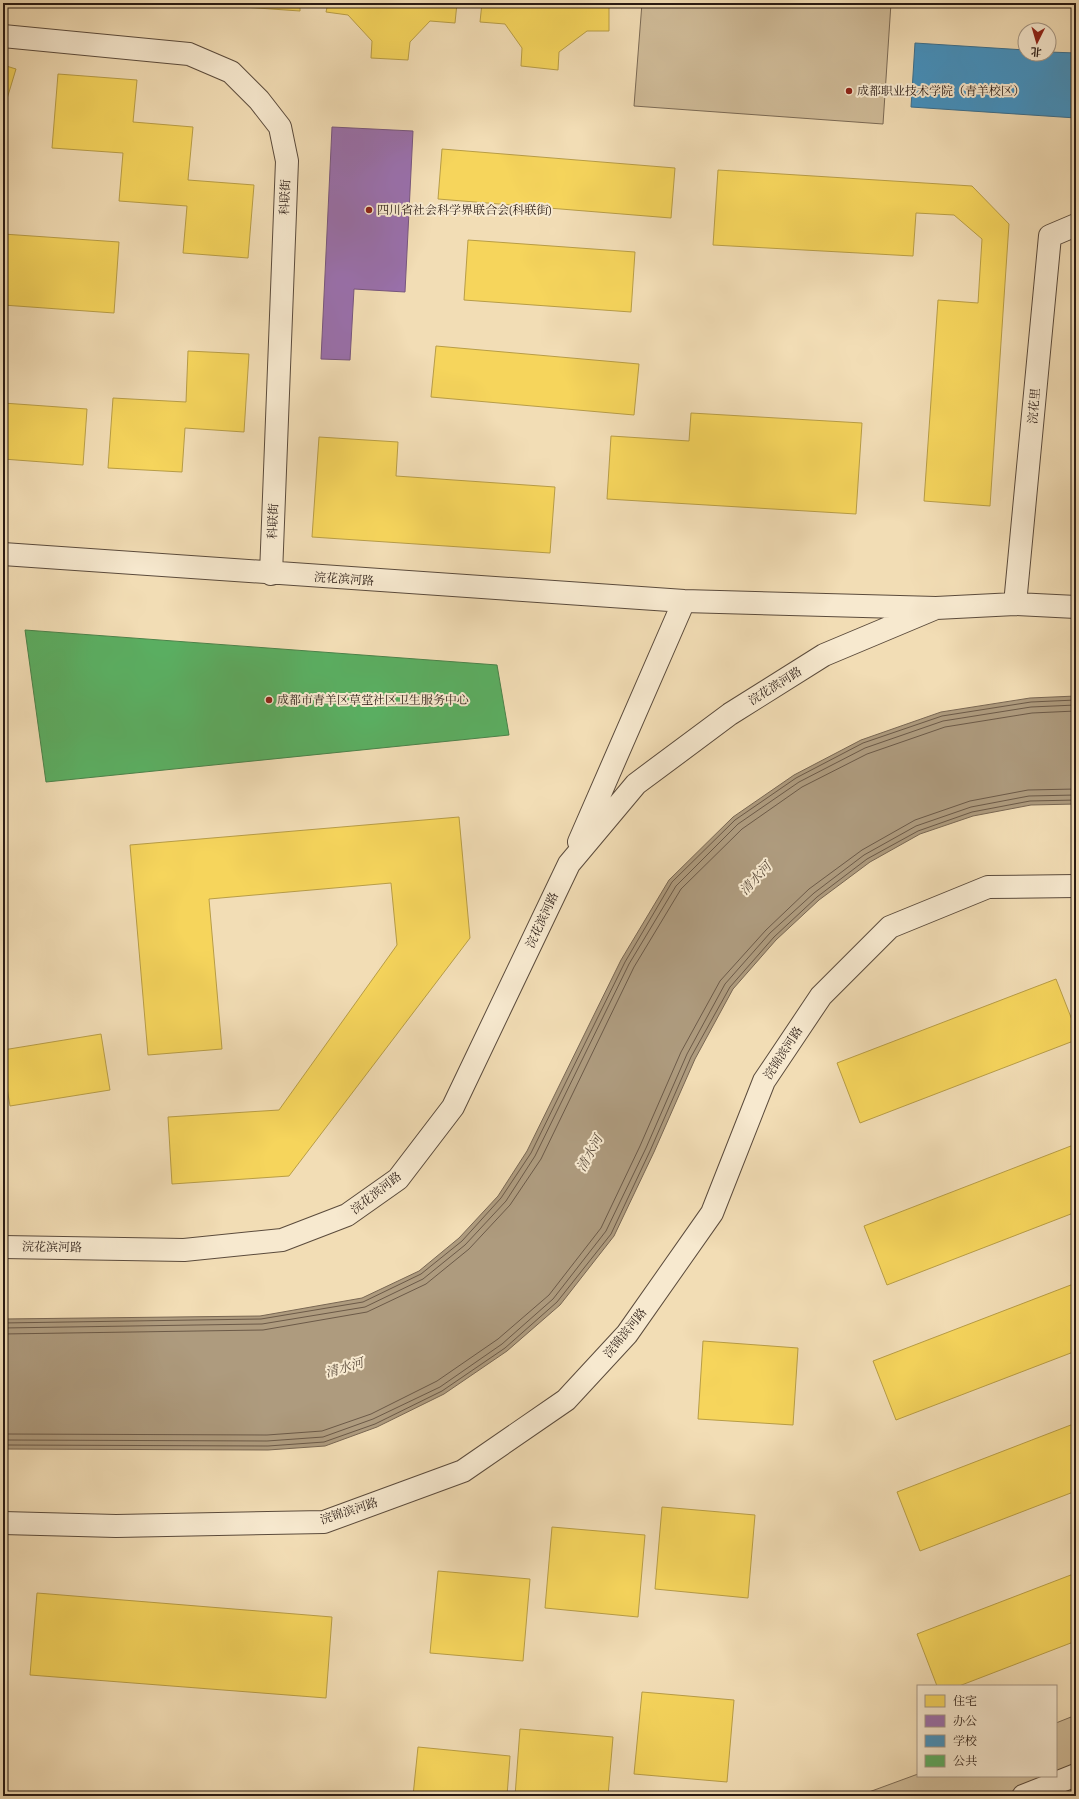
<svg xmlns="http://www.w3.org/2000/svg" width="1079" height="1799" viewBox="0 0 1079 1799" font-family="Alegreya,'Noto Serif SC',serif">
<rect width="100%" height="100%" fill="#f2ddb5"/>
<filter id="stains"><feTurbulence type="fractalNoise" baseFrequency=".005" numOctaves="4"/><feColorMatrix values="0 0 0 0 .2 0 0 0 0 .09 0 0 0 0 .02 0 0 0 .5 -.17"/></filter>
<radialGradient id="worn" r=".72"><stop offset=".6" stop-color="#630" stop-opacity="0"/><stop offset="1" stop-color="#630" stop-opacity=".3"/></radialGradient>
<path fill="#d0bc99" stroke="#7c6b56" d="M642,3h249l-8,121 -249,-18z
M1076,1715v81h-218l60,-22v2h138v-53z"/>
<path fill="#ae9b7e" stroke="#796753" d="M1076,696v108l-45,1 -58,11 -53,18 -50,28 -51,38 -43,40 -43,49 -38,70 -41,93 -40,84 -54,69 -53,46 -63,43 -67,33 -52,19 -57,4 -265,-1v-130l257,-3 102,-18 57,-27 40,-33 39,-42 29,-45 94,-191 48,-80 64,-63 61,-42 67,-35 80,-28 89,-14z"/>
<path fill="#f6d55c" stroke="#b89d46" d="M185,3h115v8z
M328,3h129l-2,20 -25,-2 -20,21 -2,18 -37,-2 1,-17 -24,-26 -22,-3z
M482,3h127v28h-22l-28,21 -1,18 -37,-4 1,-18 -17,-24 -25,-2z
M3,65l13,4 -13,43z
M58,74l79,6 -4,42 60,5 -5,53 66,5 -6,73 -65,-5 4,-47 -68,-5 4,-48 -71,-5z
M442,149l233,19 -4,50 -233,-19z
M718,170l254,16 37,38 -19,282 -66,-5 14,-201 40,3 4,-64 -28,-24 -38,-2 -3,43 -200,-11z
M3,234l116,8 -5,71 -111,-8z
M468,240l167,12 -4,60 -167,-12z
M436,346l203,18 -5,51 -203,-18z
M188,351l61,3 -5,78 -59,-4 -3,44 -74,-4 5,-70 73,4z
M3,403l84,6 -4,56 -80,-6z
M691,413l171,10 -6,91 -249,-15 4,-63 78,5z
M319,437l79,5 -2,34 159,11 -5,66 -238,-16z
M459,817l11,121 -181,238 -117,8 -4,-67 111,-7 118,-165 -6,-62 -182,16 13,150 -74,6 -18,-210z
M1056,979l20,51v10l-216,83 -23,-60z
M101,1034l9,56 -100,16 -7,-42v-14z
M1076,1144v68l-189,73 -23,-59z
M1076,1283v68l-180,69 -23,-59z
M703,1341l95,7 -5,77 -95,-6z
M1076,1423v68l-156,60 -23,-59z
M662,1507l93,8 -7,83 -93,-9z
M552,1527l93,8 -7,82 -93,-9z
M438,1571l92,8 -7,82 -93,-8z
M1076,1573v68l-117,45h-22l-20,-52z
M37,1593l295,24 -6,81 -296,-23z
M642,1692l92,8 -7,82 -93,-8z
M520,1729l93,8 -5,59h-93z
M418,1747l92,9 -3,40h-94z
M207,1793l32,3h-32z"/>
<path fill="#9970ab" stroke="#77567d" d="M332,127l81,4 -8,161 -51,-3 -4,71 -29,-1z"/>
<path fill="#4393c3" stroke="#3b6f8e" d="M915,43l110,7v4h24v-2l27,1v65l-165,-11z"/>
<path fill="#5aae61" stroke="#4b824a" d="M25,630l472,35 12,70 -463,47z"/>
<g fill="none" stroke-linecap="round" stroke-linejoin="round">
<path stroke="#6c5a48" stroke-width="1" d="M3,1323l258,-4 102,-17 58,-28 41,-33 39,-43 30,-45 94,-191 47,-80 63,-62 61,-42 67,-35 79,-27 89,-14 45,-2
M3,1328l259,-4 103,-17 58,-28 42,-34 41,-44 29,-45 94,-192 47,-78 62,-62 61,-42 66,-34 78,-27 88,-14 45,-2
M3,1334l260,-4 104,-18 59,-28 43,-35 41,-44 31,-46 93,-192 47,-78 61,-60 60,-42 65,-33 78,-27 87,-14 44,-2
M3,1434l264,1 55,-4 49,-17 66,-33 61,-42 51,-44 52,-67 39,-82 41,-94 39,-71 46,-51 43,-41 53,-39 53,-30 55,-19 58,-11 48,-1
M3,1440l264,1 56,-4 50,-18 67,-32 62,-43 51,-45 53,-68 40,-83 41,-94 38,-70 45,-51 44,-40 50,-38 52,-29 55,-19 58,-11 47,-1
M3,1445l265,1 56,-4 51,-18 67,-33 63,-43 52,-46 54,-68 39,-83 41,-94 39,-70 44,-50 43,-40 50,-38 51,-28 54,-19 58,-11 46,-1"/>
<g stroke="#5b4b3c" stroke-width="24">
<path id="minor" d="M3,36l186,18 42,18 28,28 21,27 7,34 -16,413
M3,554l681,47 252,7 79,-4 61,3
M1015,604l35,-368 26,-11
M579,842l105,-241
M3,1247l181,3 98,-10 65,-25 51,-36 55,-72 116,-243 67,-80 94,-70 94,-59 112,-47
M3,1523l113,3 208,-4 139,-51 103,-71 61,-66 85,-121 52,-132 57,-85 69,-69 98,-40 88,-1
M1023,1796l53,-21"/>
</g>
<use href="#minor" stroke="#f7e9cf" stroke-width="22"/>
</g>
<g fill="#8f2418" stroke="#f7e9cf" stroke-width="1.5">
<circle cx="849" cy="91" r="4"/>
<circle cx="369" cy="210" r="4"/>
<circle cx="269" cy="700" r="4"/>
</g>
<g text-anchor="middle" stroke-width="4" stroke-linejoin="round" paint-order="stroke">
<g font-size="12" fill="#291a13" stroke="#f7e9cf" text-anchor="start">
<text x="857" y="95">成都职业技术学院（青羊校区）</text>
<text x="377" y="214">四川省社会科学界联合会(科联街)</text>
<text x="277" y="704">成都市青羊区草堂社区卫生服务中心</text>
</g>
<g font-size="12" fill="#291a13" stroke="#f7e9cf">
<text transform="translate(285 197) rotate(-88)" y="4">科联街</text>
<text transform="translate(1034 406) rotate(-85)" y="4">浣花里</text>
<text transform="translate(273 521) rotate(-88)" y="4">科联街</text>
<text transform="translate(344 579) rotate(4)" y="4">浣花滨河路</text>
<text transform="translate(775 686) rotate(-32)" y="4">浣花滨河路</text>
<text transform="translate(542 920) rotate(-65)" y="4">浣花滨河路</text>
<text transform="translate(783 1053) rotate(-57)" y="4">浣锦滨河路</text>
<text transform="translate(376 1193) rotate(-38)" y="4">浣花滨河路</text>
<text transform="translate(52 1247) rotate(1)" y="4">浣花滨河路</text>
<text transform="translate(625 1333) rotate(-51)" y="4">浣锦滨河路</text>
<text transform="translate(349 1511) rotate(-18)" y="4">浣锦滨河路</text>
</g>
<g font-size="13" font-style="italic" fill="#5e4e3e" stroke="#f7e9cf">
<text transform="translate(755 878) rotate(-47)" y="5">清水河</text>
<text transform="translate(589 1153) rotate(-61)" y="5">清水河</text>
<text transform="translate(344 1367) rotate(-16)" y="5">清水河</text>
</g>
</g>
<rect width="1079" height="1799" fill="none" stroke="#f2ddb5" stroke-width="16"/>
<rect x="4" y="4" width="1071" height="1791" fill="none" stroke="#291a13" stroke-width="2"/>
<rect x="8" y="8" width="1063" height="1783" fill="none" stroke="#291a13"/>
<rect x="917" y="1685" width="140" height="92" fill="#f7e9cf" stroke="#a59684"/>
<rect x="925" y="1695" width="20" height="12" fill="#f6d55c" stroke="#a59684"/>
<text x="953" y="1705" font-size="12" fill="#291a13">住宅</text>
<rect x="925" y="1715" width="20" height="12" fill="#9970ab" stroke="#a59684"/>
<text x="953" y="1725" font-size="12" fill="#291a13">办公</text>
<rect x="925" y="1735" width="20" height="12" fill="#4393c3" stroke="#a59684"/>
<text x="953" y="1745" font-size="12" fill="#291a13">学校</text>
<rect x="925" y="1755" width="20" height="12" fill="#5aae61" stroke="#a59684"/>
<text x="953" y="1765" font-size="12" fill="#291a13">公共</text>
<g transform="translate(1037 42) rotate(185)"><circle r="19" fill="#f7e9cf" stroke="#a59684"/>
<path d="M0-3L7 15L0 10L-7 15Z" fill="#8f2418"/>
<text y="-6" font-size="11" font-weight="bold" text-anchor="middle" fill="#291a13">北</text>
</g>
<rect width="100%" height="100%" filter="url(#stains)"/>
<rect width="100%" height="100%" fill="url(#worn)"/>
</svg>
